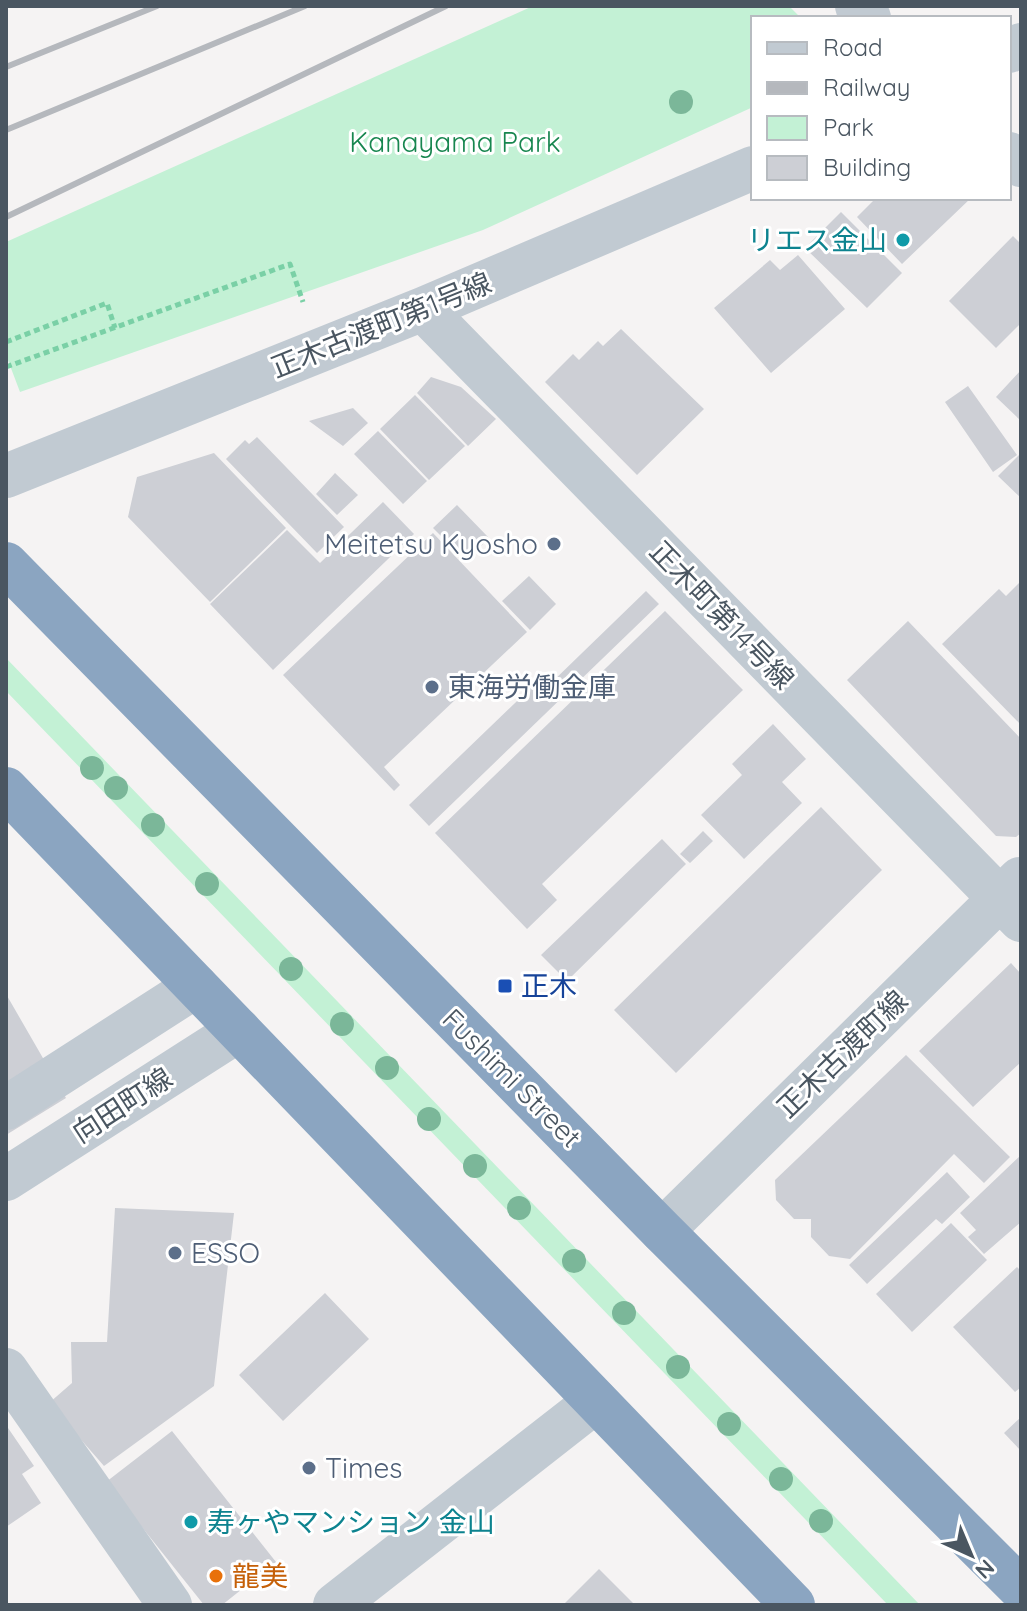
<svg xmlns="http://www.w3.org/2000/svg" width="1027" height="1611" viewBox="0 0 1027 1611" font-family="Quicksand,'Noto Sans JP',sans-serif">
<rect width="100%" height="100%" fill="#f5f3f3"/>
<path fill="#c3f1d5" d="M533,6h256l12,12h-48v89l-270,123 -463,162 -14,-37v-113z
M6,658l914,947h-32l-882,-914z"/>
<path fill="#cdcfd5" d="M876,198h95l-69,66 -45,-47z
M841,212l61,61 -35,35 -62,-60z
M1013,236l8,8v79l-25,25 -47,-47z
M798,255l47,54 -74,64 -57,-65 56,-48 10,10z
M621,329l83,80 -67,66 -92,-93 28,-28 6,6 19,-19 5,5z
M1021,370v51l-25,-24z
M431,377l30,10 35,32 -28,27 -51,-53z
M968,386l49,69 -24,17 -48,-70z
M415,395l50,51 -36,34 -49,-51z
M353,408l15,15 -25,23 -34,-25z
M378,431l49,50 -24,23 -49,-50z
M257,437l87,90 -27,26 -91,-94 19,-19 4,4z
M214,453l72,75 -76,74 -82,-85 9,-40z
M1021,453v45l-23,-22z
M335,473l23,22 -21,20 -21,-21z
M383,502l31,32 -141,136 -63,-66 77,-74 33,33z
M457,505l32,33 -23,23 -33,-33z
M433,533l94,99 -143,135 16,18 -6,6 -111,-116z
M529,576l27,28 -26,26 -28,-29z
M1021,581v144l-79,-81 57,-55 7,7z
M646,591l13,13 -230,222 -20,-21 132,-127 8,7z
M665,611l78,79 -201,194 15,16 -30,29 -92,-96z
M908,621l113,118v94l-5,4 -20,-1 -149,-156z
M773,724l33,35 -24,23 20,21 -58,56 -43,-44 41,-40 -10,-11z
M821,807l61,63 -206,203 -62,-63z
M703,831l10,10 -23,22 -10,-9z
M662,839l24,25 -119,117 -26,-26z
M1011,963l10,11v88l-48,45 -54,-56z
M6,994l60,104 -60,37z
M906,1055l104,102 -26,26 -30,-29 -104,105 -21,-3 -18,-19v-18h-17l-18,-19 -1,-20z
M1021,1155v67l-37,32 -16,-17 8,-7 -16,-17z
M947,1172l23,25 -28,27 -6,-5 -69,65 -18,-19z
M115,1208l119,5 -20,173 -110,80 -55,-63 23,-20 -1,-41h36z
M951,1223l36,37 -75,72 -36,-38z
M1017,1267l4,4v116l-6,5 -62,-65z
M325,1293l44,46 -86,82 -44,-46z
M1021,1417v34l-17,-18z
M6,1425l28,41 -12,8 19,29 -35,24z
M172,1431l104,131 -54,43h-18l-98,-123z
M599,1569l36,36h-72z"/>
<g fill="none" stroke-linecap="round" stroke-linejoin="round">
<path stroke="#7ad0a6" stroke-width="5" stroke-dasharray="6 4" stroke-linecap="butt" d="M6,342l101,-39 8,25
M6,367l284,-103 13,38"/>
<path stroke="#c1cad2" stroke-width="44" d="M857,6l12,12
M1009,51l12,-6
M1009,154l12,11
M423,309l598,611
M6,476l417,-167 330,-141
M6,1108l190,-122
M6,1179l233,-149
M662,1231l358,-352
M6,1370l164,235
M335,1605l261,-204"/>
<path stroke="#8ba5c1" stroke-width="44" d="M6,564l656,667 359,358
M6,789l787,816"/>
<path stroke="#b5b8bd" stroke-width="6" d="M6,67l151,-61
M6,130l299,-124
M6,217l440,-211"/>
</g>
<g fill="#7bb799">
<circle cx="681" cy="102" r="12"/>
<circle cx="92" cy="768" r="12"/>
<circle cx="116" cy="788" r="12"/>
<circle cx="153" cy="825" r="12"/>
<circle cx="207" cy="884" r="12"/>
<circle cx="291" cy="969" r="12"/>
<circle cx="342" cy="1024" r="12"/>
<circle cx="387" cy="1068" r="12"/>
<circle cx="429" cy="1119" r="12"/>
<circle cx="475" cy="1166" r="12"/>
<circle cx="519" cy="1208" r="12"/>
<circle cx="574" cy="1261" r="12"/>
<circle cx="624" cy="1313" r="12"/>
<circle cx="678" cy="1367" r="12"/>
<circle cx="729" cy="1424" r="12"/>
<circle cx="781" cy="1479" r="12"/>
<circle cx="821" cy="1521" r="12"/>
</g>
<g fill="#0f9aa8" stroke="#fff" stroke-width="3">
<circle cx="903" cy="240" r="8"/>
<circle cx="191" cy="1522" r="8"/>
</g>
<g fill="#5c6f8a" stroke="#fff" stroke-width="3">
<circle cx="554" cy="544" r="8"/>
<circle cx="432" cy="687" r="8"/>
<circle cx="175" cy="1253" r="8"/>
<circle cx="309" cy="1468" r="8"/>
</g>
<rect fill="#1a4fb4" stroke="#fff" stroke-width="3" x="497" y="978" width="16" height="16" rx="4"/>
<circle fill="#e8710a" stroke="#fff" stroke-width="3" cx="216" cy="1576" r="8"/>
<g text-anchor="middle" stroke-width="6" stroke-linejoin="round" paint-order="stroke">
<g font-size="28" fill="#17864f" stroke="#fff">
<text x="455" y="152">Kanayama Park</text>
</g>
<g font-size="28" fill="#0d838f" stroke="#fff" text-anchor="end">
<text x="887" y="250">リエス金山</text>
<text x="207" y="1532" text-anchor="start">寿ヶやマンション 金山</text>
</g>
<g font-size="28" fill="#4a5661" stroke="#fff">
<text transform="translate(381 325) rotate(-22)" y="10">正木古渡町第1号線</text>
<text transform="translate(722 615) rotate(46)" y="10">正木町第14号線</text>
<text transform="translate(842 1054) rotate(-44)" y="10">正木古渡町線</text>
<text transform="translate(512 1078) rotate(45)" y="10">Fushimi Street</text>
<text transform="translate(122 1105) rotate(-33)" y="10">向田町線</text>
</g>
<g font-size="28" fill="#4e5e75" stroke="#fff" text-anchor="start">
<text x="538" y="554" text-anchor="end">Meitetsu Kyosho</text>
<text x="448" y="697">東海労働金庫</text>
<text x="191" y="1263">ESSO</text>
<text x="325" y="1478">Times</text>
</g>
<g font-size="28" fill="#164399" stroke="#fff" text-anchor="start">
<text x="521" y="996">正木</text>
</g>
<g font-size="28" fill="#c56008" stroke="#fff" text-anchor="start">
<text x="232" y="1586">龍美</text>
</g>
</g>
<rect width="1027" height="1611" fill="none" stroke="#4a5661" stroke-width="16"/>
<rect x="751" y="16" width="260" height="184" fill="#ffffff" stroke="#b7bbc0" stroke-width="2"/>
<rect x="767" y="42" width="40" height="12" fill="#c1cad2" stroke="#b7bbc0" stroke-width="2"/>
<text x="823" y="56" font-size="24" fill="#4a5661">Road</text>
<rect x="767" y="82" width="40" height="12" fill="#b5b8bd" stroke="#b7bbc0" stroke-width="2"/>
<text x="823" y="96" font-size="24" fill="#4a5661">Railway</text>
<rect x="767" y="116" width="40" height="24" fill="#c3f1d5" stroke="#b7bbc0" stroke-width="2"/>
<text x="823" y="136" font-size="24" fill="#4a5661">Park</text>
<rect x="767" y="156" width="40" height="24" fill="#cdcfd5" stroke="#b7bbc0" stroke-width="2"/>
<text x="823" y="176" font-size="24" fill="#4a5661">Building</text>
<g transform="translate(971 1555) rotate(136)" stroke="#ffffff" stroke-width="6" paint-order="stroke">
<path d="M0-6L14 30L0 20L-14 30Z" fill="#4a5661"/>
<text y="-12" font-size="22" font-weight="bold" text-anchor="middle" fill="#4a5661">N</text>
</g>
</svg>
